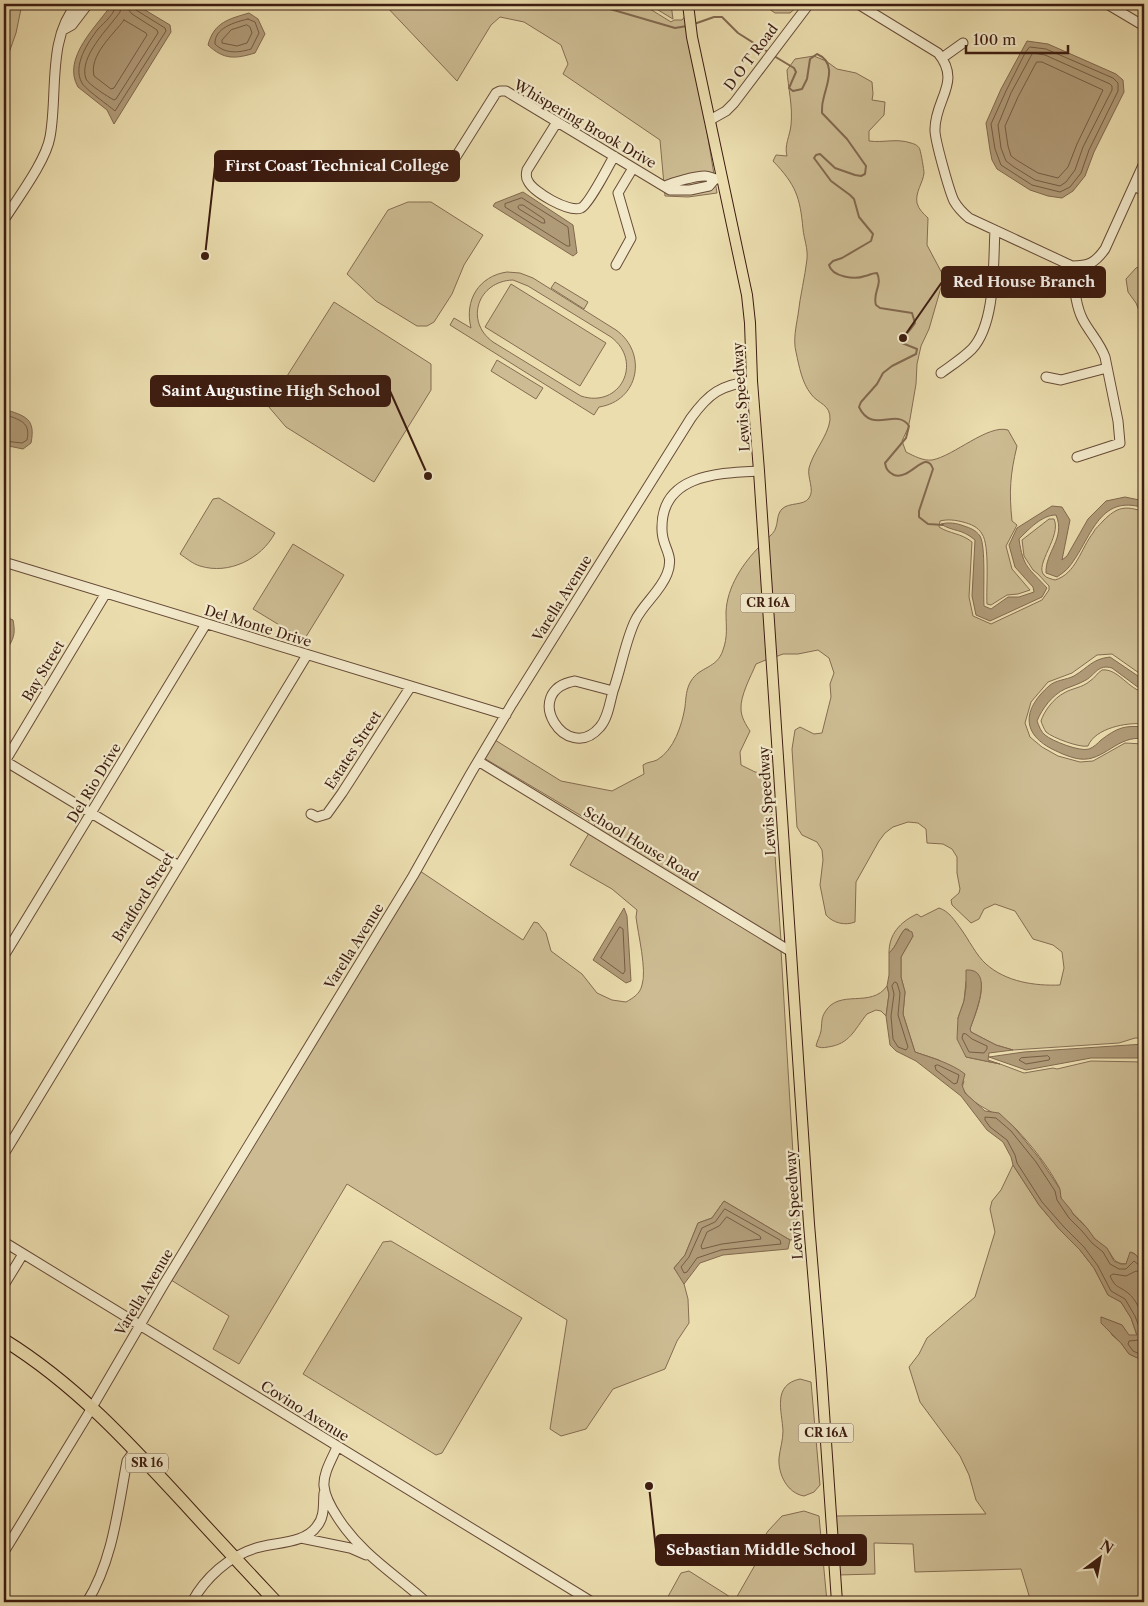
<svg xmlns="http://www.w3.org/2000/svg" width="1148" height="1606" viewBox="0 0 1148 1606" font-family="'Libre Caslon Text',serif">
<rect width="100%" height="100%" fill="#ebddae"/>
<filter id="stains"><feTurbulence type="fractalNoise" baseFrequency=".004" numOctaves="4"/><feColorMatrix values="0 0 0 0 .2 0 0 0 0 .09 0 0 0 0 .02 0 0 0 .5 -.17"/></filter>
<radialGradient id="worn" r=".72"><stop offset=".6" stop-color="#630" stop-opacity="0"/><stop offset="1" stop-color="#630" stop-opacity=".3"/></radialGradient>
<path fill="#cdbc93" stroke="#856c52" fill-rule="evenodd" d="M4,4h18l-6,29 -12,34z
M384,4h258l29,18 3,-2h8l4,-5 12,62 19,116 -29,4 -23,-1 -5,-56 -97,-66 5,-10 -7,-19 -37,-23 -24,-5 -9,8 -34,56z
M648,4h23l2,15z
M762,4h38l-10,9h-15z
M814,56l12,5 11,8 19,4 16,9 1,12 -1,6 13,2 -1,13 -15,16v10c15,2 27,-3 42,2 4,1 8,3 9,7 1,3 4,20 4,23 -1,10 -9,19 -7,30 2,7 6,10 11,15l-1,27 17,32 -15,52 -8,17 -4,18 -1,20 -6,35 -2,9 -6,13 4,11c8,4 17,9 26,8 22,-4 56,-36 76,-30l9,16c-7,29 -8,46 -5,75l5,4 -11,21 6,23 18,21 -12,4 -11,1 -16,10 -4,-1c-1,-16 3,-59 -5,-70 -4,-7 -11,-10 -19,-12 -8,-2 -15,-3 -23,-1l-1,6c11,7 22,6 33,15l-3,55 4,19 18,8 51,-24 7,-10v-4l-11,-12 -5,-4 -9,-14 -2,-16 27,-21h5c8,17 -20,46 -10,56 2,3 8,4 11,5 21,-6 26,-32 38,-47 2,-5 7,-8 10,-12 14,-14 22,-16 41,-9v163l-5,-2 -27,-19 -15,1 -25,18 -24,9 -17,20 -6,21 5,14 12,10 16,9 22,6 13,-1 32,-18 19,1v294h-9l-16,5 -106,7 -17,-5 -25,-13 -1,-3c5,-14 13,-32 11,-47l-15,-1 -2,20 -6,17 8,39 34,7 24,9 29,-5 4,1 34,-8 53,1v202l-9,-10 -4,-2 -5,12c-13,0 -12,-7 -19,-15 -3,-4 -8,-6 -12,-10 -4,-3 -6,-8 -9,-12 -8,-10 -19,-17 -25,-29 -1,-3 -1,-7 -2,-11 -11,-21 -27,-41 -43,-58 -17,-18 -42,-20 -54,-41l2,-7 -25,-21 -24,-8 -12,-38 2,-22 -4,-15v-20l12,-21 -5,-7h-3c-7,8 -8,17 -16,24 0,-19 11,-31 28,-39l4,3 18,-9c10,3 16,13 22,21 8,11 15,26 25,35 20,18 49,22 74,21l4,-17 -2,-16 -9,-7 -20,-6 -18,-28 -20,-7 -11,5 -5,10 -8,4 -19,-18 -1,-5 8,-7 1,-4 -3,-16v-16l-5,-8 -9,-5 -16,-1 -1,-14 -8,-6 -10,-1 -15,5 -8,6 -6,8 -23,41 -1,40c-10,4 -22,1 -29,-7l-6,-30 3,-25 -1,-10 -5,-8 -15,-7 -5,-8 -5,-78 3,-19 5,-3 14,7 8,-1 9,-36 -1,-13 4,-11 -5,-15 -11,-8 -20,4h-15l-8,3 -8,-118c4,-4 8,-7 9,-12 2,-6 1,-13 6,-18 7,-7 22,-3 27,-11 6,-8 -2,-20 0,-30 4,-16 19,-32 21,-48 1,-16 -12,-16 -19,-26 -9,-11 -12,-28 -15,-42 -3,-12 0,-25 2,-37 2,-19 7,-38 9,-56 1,-11 -3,-20 -4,-30 -3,-32 -7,-44 -30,-68l3,-6 11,1c-3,-11 3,-20 4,-31 2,-19 -3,-37 -4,-55l8,-11z
M408,202h23l52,33 -19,30 -12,29 -18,28 -7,4h-10l-41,-25 -29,-27 41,-64z
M1144,265v58l-8,-20 -8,-11 -2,-13 10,-11z
M507,272l13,1 13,5 83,52c32,23 23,71 -17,77l-5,8 -144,-90 4,-7 17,10c-7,-28 8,-52 36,-56zM513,280l15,6 83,51c33,25 9,72 -30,59l-88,-54c-29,-21 -15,-61 20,-62z
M555,282l33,20 -4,7 -33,-21z
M511,284l95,59 -26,43 -95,-59z
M334,302l97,62v26l-57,92 -88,-55 -18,-21z
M497,360l46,28 -7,11 -45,-28z
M219,498l56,35c-14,26 -46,42 -75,33 -7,-2 -14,-8 -20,-12l33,-55z
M293,544l51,31 -40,65 -51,-31z
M760,546l8,113 -12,5c-5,12 -16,32 -15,45 0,8 5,16 9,22l-10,21 1,13 14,7 12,2 7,67 7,100 -187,-114 1,-3 -111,-66 11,-18 66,41 51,10 32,-17 -1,-9c4,-3 10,-3 14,-5 17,-10 25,-35 28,-53 1,-9 1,-18 6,-26 9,-15 26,-12 32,-31 5,-14 3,-23 3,-38 1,-25 17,-49 34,-66z
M1102,670c16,-2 27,20 42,22v32c-17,-2 -49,4 -56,22 -8,2 -35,-8 -42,-14 -2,-3 -4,-8 -5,-11 3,-10 13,-23 23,-28 8,-5 18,-5 26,-12 5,-3 7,-8 12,-11z
M589,833l192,117 17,289 -8,1 -66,-39 -12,17 -14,5 -13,32 -11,13 9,12 5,19 1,24 -12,18 -12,28 -52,20 -27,40 -25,7 -11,-7 17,-109 -220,-136 -108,180 -26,-15 16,-33 -58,-36 249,-409 103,69 11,-18 4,1 8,10 5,18 31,23 15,19 15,7 14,2c7,-4 14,-8 16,-17 5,-15 -4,-51 -6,-68l1,-7 -25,-21 -42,-24z
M887,986l2,8 -3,22 -5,-5 -5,-1 -9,4c-13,16 -17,30 -39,33 -5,1 -8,1 -12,-1 1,-5 4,-10 5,-15 1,-7 0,-13 4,-19 14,-24 46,-3 62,-26z
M1013,1165l26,40 21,25 20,20 14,18 14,27 13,7 10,16 6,18h-8l-7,-11 -21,-8 11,18 9,8 8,11 15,7v238l-5,3h-108l-10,-33 -106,3 -2,-28 -39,-1 1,31 -37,1 -3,-59 151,-2 -10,-14 -7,-25 -9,-19 -40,-54 -11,-35 10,-13 8,-16 48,-41 20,-65 -5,-23 2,-8 9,-11z
M391,1241l131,77 -80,135 -6,2 -133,-81 80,-132z
M800,1379l11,3 9,103 -6,7 -10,4c-17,-3 -26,-22 -25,-38 1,-9 4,-18 4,-27 -1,-20 -11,-46 17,-52z
M804,1511l15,5 8,86h-162l16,-29 8,-2 46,29 20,-35 -2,-11 15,-23 14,-15z"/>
<path fill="#b09b78" stroke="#82684e" d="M112,4h23l35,21 1,7 -57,92 -7,-14 -29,-23c-17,-29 20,-62 34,-83z
M249,13l9,6 7,15 -10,19c-20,6 -31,7 -47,-8 6,-23 21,-26 41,-32z
M1027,41l21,3 68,30 7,6 1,12 -30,60 -9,24 -12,15 -11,7 -14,-2 -18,-6 -33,-21 -5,-9 -2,-10 -4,-27 15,-34z
M523,192l50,33 4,28 -4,3 -80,-50 2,-3z
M4,409c21,7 32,9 27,34l-8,6 -19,-4z
M1125,497l19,4v7c-46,-15 -53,32 -75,59 -3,4 -8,7 -12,10l-11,-4c-1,-21 20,-35 10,-58 -14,0 -27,14 -37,24 4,29 10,29 28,49l-5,9 -52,24 -14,-6 -4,-19 3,-56c-14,-12 -22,-8 -34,-16 8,-2 15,-1 23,2 6,2 12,4 16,10 6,10 3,55 4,70l7,3 17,-12h11l15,-5 -1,-5 -18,-20 -6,-22 8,-17 35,-22 10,1 8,13 -8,40 5,-4 21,-37 18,-18z
M4,616l9,4c2,11 2,16 -4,26l-5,2z
M1110,657l28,19 6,3v10l-5,-1 -27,-20c-14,-4 -16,6 -26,12 -7,4 -14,6 -21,9 -13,6 -23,20 -28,32 2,5 4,11 8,14 7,6 35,17 44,14 5,-2 8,-5 12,-9 16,-12 23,-15 43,-13v12c-26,-5 -40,23 -64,20 -9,-1 -20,-6 -28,-10 -33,-17 -27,-42 -3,-63 6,-6 17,-6 25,-10 15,-9 18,-17 36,-19z
M624,908l3,8 4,65 -5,2 -33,-23z
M905,929l7,3 1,4 -12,21v20l4,15 -2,22 12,38c17,6 36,11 50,22l-3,11 3,8 20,18 14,2 15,14 26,32 20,30 1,9 10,12 2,4 14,14 8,11 12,9 7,13 7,3h5l4,-12 5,2 9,10v97l-15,-7 -8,-11 -20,-20v-6l21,8 7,10h8l-6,-17 -10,-16 -13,-7 -14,-27 -14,-18 -20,-20 -21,-25 -26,-40 -2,-8 -8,-15 -16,-12 -26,-34 -45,-35 -20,-10 -6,-6 -4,-29 3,-22 -2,-8 2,-11v-22c8,-7 9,-16 16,-24z
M966,970c29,-2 9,44 4,59l1,3 25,13 17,5 -24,3 -1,7 12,4 -34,-7 -9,-18 1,-21 6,-17 2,-14z
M1144,1044v14h-53l-65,12 -37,-13 35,-5z
M724,1201l66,39 -2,9 -65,6 -23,8 -16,21 -10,-16 11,-13 13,-32 14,-5z"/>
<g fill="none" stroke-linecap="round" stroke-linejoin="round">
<path stroke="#765c44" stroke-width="1" d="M116,4c-1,10 -11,18 -18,25 -10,13 -26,37 -16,54 3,6 26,22 33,28l51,-80 -1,-3 -29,-18 -2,-6
M122,4l-2,8c-11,16 -42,45 -34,67 2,5 22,18 28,21l2,-1 42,-66 -1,-3 -25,-16 -4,-5 -1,-5
M248,19l7,3 4,11 -8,16c-13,4 -26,5 -36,-5 -1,-16 20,-22 33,-25z
M124,20l22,13 1,2 -33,53 -3,1 -17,-13c-5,-21 19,-41 30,-56z
M247,25l3,2 2,6 -5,10 -10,3 -15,-3v-3l9,-10z
M1030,47l16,2 67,29 5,5v8l-29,59 -8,23 -11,14 -10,5 -28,-7 -31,-20 -6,-16 -4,-25 15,-33 19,-38z
M1033,53l12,2 65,29 2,2v4l-29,57 -8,23 -9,12 -6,4 -25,-6 -21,-13 -8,-6 -5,-13 -3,-23 13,-32z
M1037,62h5l61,28 -26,54 -9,23 -10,11 -20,-5 -20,-12 -7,-5 -3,-10 -3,-20 13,-29z
M522,198l46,29 2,19h-3l-62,-39v-3z
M520,205h3l21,14 1,4h-3l-23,-14 -1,-2z
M4,414c15,6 27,7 23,26l-5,3 -18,-2
M620,927l3,2 2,42 -2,3 -22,-16z
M895,982l2,1 3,10 -2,22 10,32 -2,3 -8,-3 -5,-8 -2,-23 3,-22 -2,-8z
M966,1034l6,5 15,7v3l-3,4 -15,-1 -7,-14 1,-4z
M1048,1056l2,2 -1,2 -23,4 -7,-4 2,-2z
M938,1065l21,10 -2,8 -3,1 -18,-14 -1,-4z
M725,1209l55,31 1,4 -60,6 -24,8 -10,14 -3,1 -3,-6 8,-10 13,-29 13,-6z
M727,1217l33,19 1,3 -39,5 -20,5 -1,-3 6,-14 12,-6z
M1144,1266h-4l-6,-5 -8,8h-7l-9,-5 -7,-12 -11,-9 -10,-12 -13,-13 -12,-18 -2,-9 -19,-29 -25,-31 -15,-13 -11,-1v3l5,7 17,13 8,15 2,8 25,39 22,25 20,20 14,19 13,25 14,8 10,17 7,19 -3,5 -10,1 -1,3 5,7 11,5
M1144,1273l-8,-2 -10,5 -13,-2 -3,2c6,13 8,9 18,17 8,6 13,19 16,28"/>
<path stroke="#82684e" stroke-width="2" d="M593,4l82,24 12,-2
M694,24l20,-7h8l16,16 30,19
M774,56l20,12 2,4 -7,16 4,3 9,-2 5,-10 3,-20 7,-5c21,9 9,31 6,47 -1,3 -1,8 -1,12l25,26 19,27 -1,8 -4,2 -6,-1 -20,-7 -15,-14 -4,1 -2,3 17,23 19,14 4,4 5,18 14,17 -2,7 -29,17 -9,3 -4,4c3,12 26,15 36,11 5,-1 7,-3 12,-3 6,12 -5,20 -1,32l4,3 32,5 3,10c-4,7 -12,13 -13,20l15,6 -1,5 -24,12 -9,7 -6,11 -16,18 -2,5c13,28 38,0 50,19l-3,12 -21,25c1,6 3,9 9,12 16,6 32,-27 39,-6l-14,42v6l9,7 15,1"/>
<g stroke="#684c38" stroke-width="11">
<path id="minor" d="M858,4l80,49c24,29 -3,46 -3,76 -1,9 15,64 19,72 4,7 9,12 15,17l103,48c17,0 23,-3 33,-17l39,-86
M1107,4l37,22
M63,30l9,-5 16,-21
M942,58l21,-15
M710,120l16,-9 8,-8 75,-99
M557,122l-30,48c-1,4 -1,8 1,11 5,11 41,32 53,27 8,-4 27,-41 33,-52
M445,174l51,-81 4,-2h6l164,99h20l19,-4 5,-6
M665,186c9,-4 30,-10 40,-10 5,0 9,4 15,3
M1134,186l10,5
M4,220c13,-21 42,-59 46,-83 8,-42 -3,-99 27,-133
M616,265l15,-27 -13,-45 15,-25
M1072,266c2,17 3,39 11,54 7,13 17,23 22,37l13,64 2,22 -43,14
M941,373c11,-8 22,-15 31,-24 24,-26 21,-85 23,-119
M1046,377l15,3 46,-12
M4,562l502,153
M575,681l38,10c-3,11 -5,27 -13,36 -33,39 -81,-36 -25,-46z
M613,691c8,-22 12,-49 22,-70 8,-17 25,-29 32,-47 8,-20 -5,-26 -5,-44 -2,-56 57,-57 97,-59
M5,761l174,105
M478,761l312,190
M4,763l102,-170
M311,814l6,3 10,-3 15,-21 69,-107
M4,956l202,-332
M4,1154l303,-499
M4,1242l588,360
M4,1285l19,-31
M337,1447c-5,12 -14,26 -13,39 1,11 8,23 14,32 24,37 57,56 88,84
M301,1538l49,10 16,7
M4,1552l83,-136 77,-132 249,-408 58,-103 41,-69 179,-286c18,-25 30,-33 61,-37
M87,1602c26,-42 31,-94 40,-141l8,-11
M192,1602c13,-24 37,-46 64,-54 19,-6 49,-4 61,-22 8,-9 6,-22 7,-33"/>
</g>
<g stroke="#3d1c10" stroke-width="12">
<path id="major" d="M688,4l4,33 55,258 3,28 2,58 7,90 50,753 12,145 16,233"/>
</g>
<g stroke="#3d1c10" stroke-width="14">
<path id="highway" d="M4,1340c71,44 125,103 182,165 29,32 60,65 90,97"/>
</g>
<use href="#minor" stroke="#f2e9ca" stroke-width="9"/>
<use href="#major" stroke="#ebddae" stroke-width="10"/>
<use href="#highway" stroke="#ebddae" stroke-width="12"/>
</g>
<g text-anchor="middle" stroke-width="4.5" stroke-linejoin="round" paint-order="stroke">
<g fill="#f2e9ca" stroke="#735a48" stroke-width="1">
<rect x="740.5" y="593.5" width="55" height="19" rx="4"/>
<rect x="798.5" y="1423.5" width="55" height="19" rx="4"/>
<rect x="126" y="1453.5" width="42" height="19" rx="4"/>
</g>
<g font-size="12" font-weight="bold" fill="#3d1c10">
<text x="768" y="607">CR 16A</text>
<text x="826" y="1437">CR 16A</text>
<text x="147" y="1467">SR 16</text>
</g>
<g font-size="14" fill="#3d1c10" stroke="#f2e9ca">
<text transform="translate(751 57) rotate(-53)" y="5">D O T Road</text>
<text transform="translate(585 124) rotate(30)" y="5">Whispering Brook Drive</text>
<text transform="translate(741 397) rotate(-94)" y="5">Lewis Speedway</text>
<text transform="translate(562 598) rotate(-58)" y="5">Varella Avenue</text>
<text transform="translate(258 626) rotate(17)" y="5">Del Monte Drive</text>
<text transform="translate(43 671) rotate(-59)" y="5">Bay Street</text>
<text transform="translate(353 750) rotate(-57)" y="5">Estates Street</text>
<text transform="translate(94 783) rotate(-59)" y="5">Del Rio Drive</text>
<text transform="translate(767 801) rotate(-94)" y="5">Lewis Speedway</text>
<text transform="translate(641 844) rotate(31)" y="5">School House Road</text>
<text transform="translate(143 897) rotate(-58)" y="5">Bradford Street</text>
<text transform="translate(354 946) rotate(-58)" y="5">Varella Avenue</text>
<text transform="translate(794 1205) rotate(-94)" y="5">Lewis Speedway</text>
<text transform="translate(144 1292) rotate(-59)" y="5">Varella Avenue</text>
<text transform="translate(305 1411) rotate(32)" y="5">Covino Avenue</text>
</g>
</g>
<path fill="none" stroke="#3d1c10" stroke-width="2" d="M205 256L215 166M903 338L942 282M428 476L390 391M649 1486L656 1550"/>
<g fill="#3d1c10" stroke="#f2e9ca" stroke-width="2">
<circle cx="205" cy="256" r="5"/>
<circle cx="903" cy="338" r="5"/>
<circle cx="428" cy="476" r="5"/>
<circle cx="649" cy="1486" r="5"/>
</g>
<g fill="#3d1c10" stroke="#3d1c10" stroke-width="2">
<rect x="215" y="151" width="244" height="30" rx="5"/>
<rect x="942" y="267" width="163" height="30" rx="5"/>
<rect x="151" y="376" width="239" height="30" rx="5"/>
<rect x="656" y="1535" width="210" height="30" rx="5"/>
</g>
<g font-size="15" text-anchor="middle" font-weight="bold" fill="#fff">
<text x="337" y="171">First Coast Technical College</text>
<text x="1024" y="287">Red House Branch</text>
<text x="271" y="396">Saint Augustine High School</text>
<text x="761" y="1555">Sebastian Middle School</text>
</g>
<rect width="1148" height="1606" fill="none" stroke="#ebddae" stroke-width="20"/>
<rect x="5" y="5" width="1138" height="1596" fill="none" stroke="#3d1c10" stroke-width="2.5"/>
<rect x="10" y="10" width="1128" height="1586" fill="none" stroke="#3d1c10"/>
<g transform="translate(1100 1558) rotate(32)" stroke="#f2e9ca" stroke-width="4" paint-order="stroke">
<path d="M0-4L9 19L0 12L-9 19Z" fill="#3d1c10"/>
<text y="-8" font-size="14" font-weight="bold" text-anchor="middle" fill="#3d1c10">N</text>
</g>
<path d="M966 45v8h102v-8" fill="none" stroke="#3d1c10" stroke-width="2.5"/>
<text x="973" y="45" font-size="15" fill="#3d1c10" stroke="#f2e9ca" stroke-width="4" paint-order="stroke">100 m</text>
<rect width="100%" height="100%" filter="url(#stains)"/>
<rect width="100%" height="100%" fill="url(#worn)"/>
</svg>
